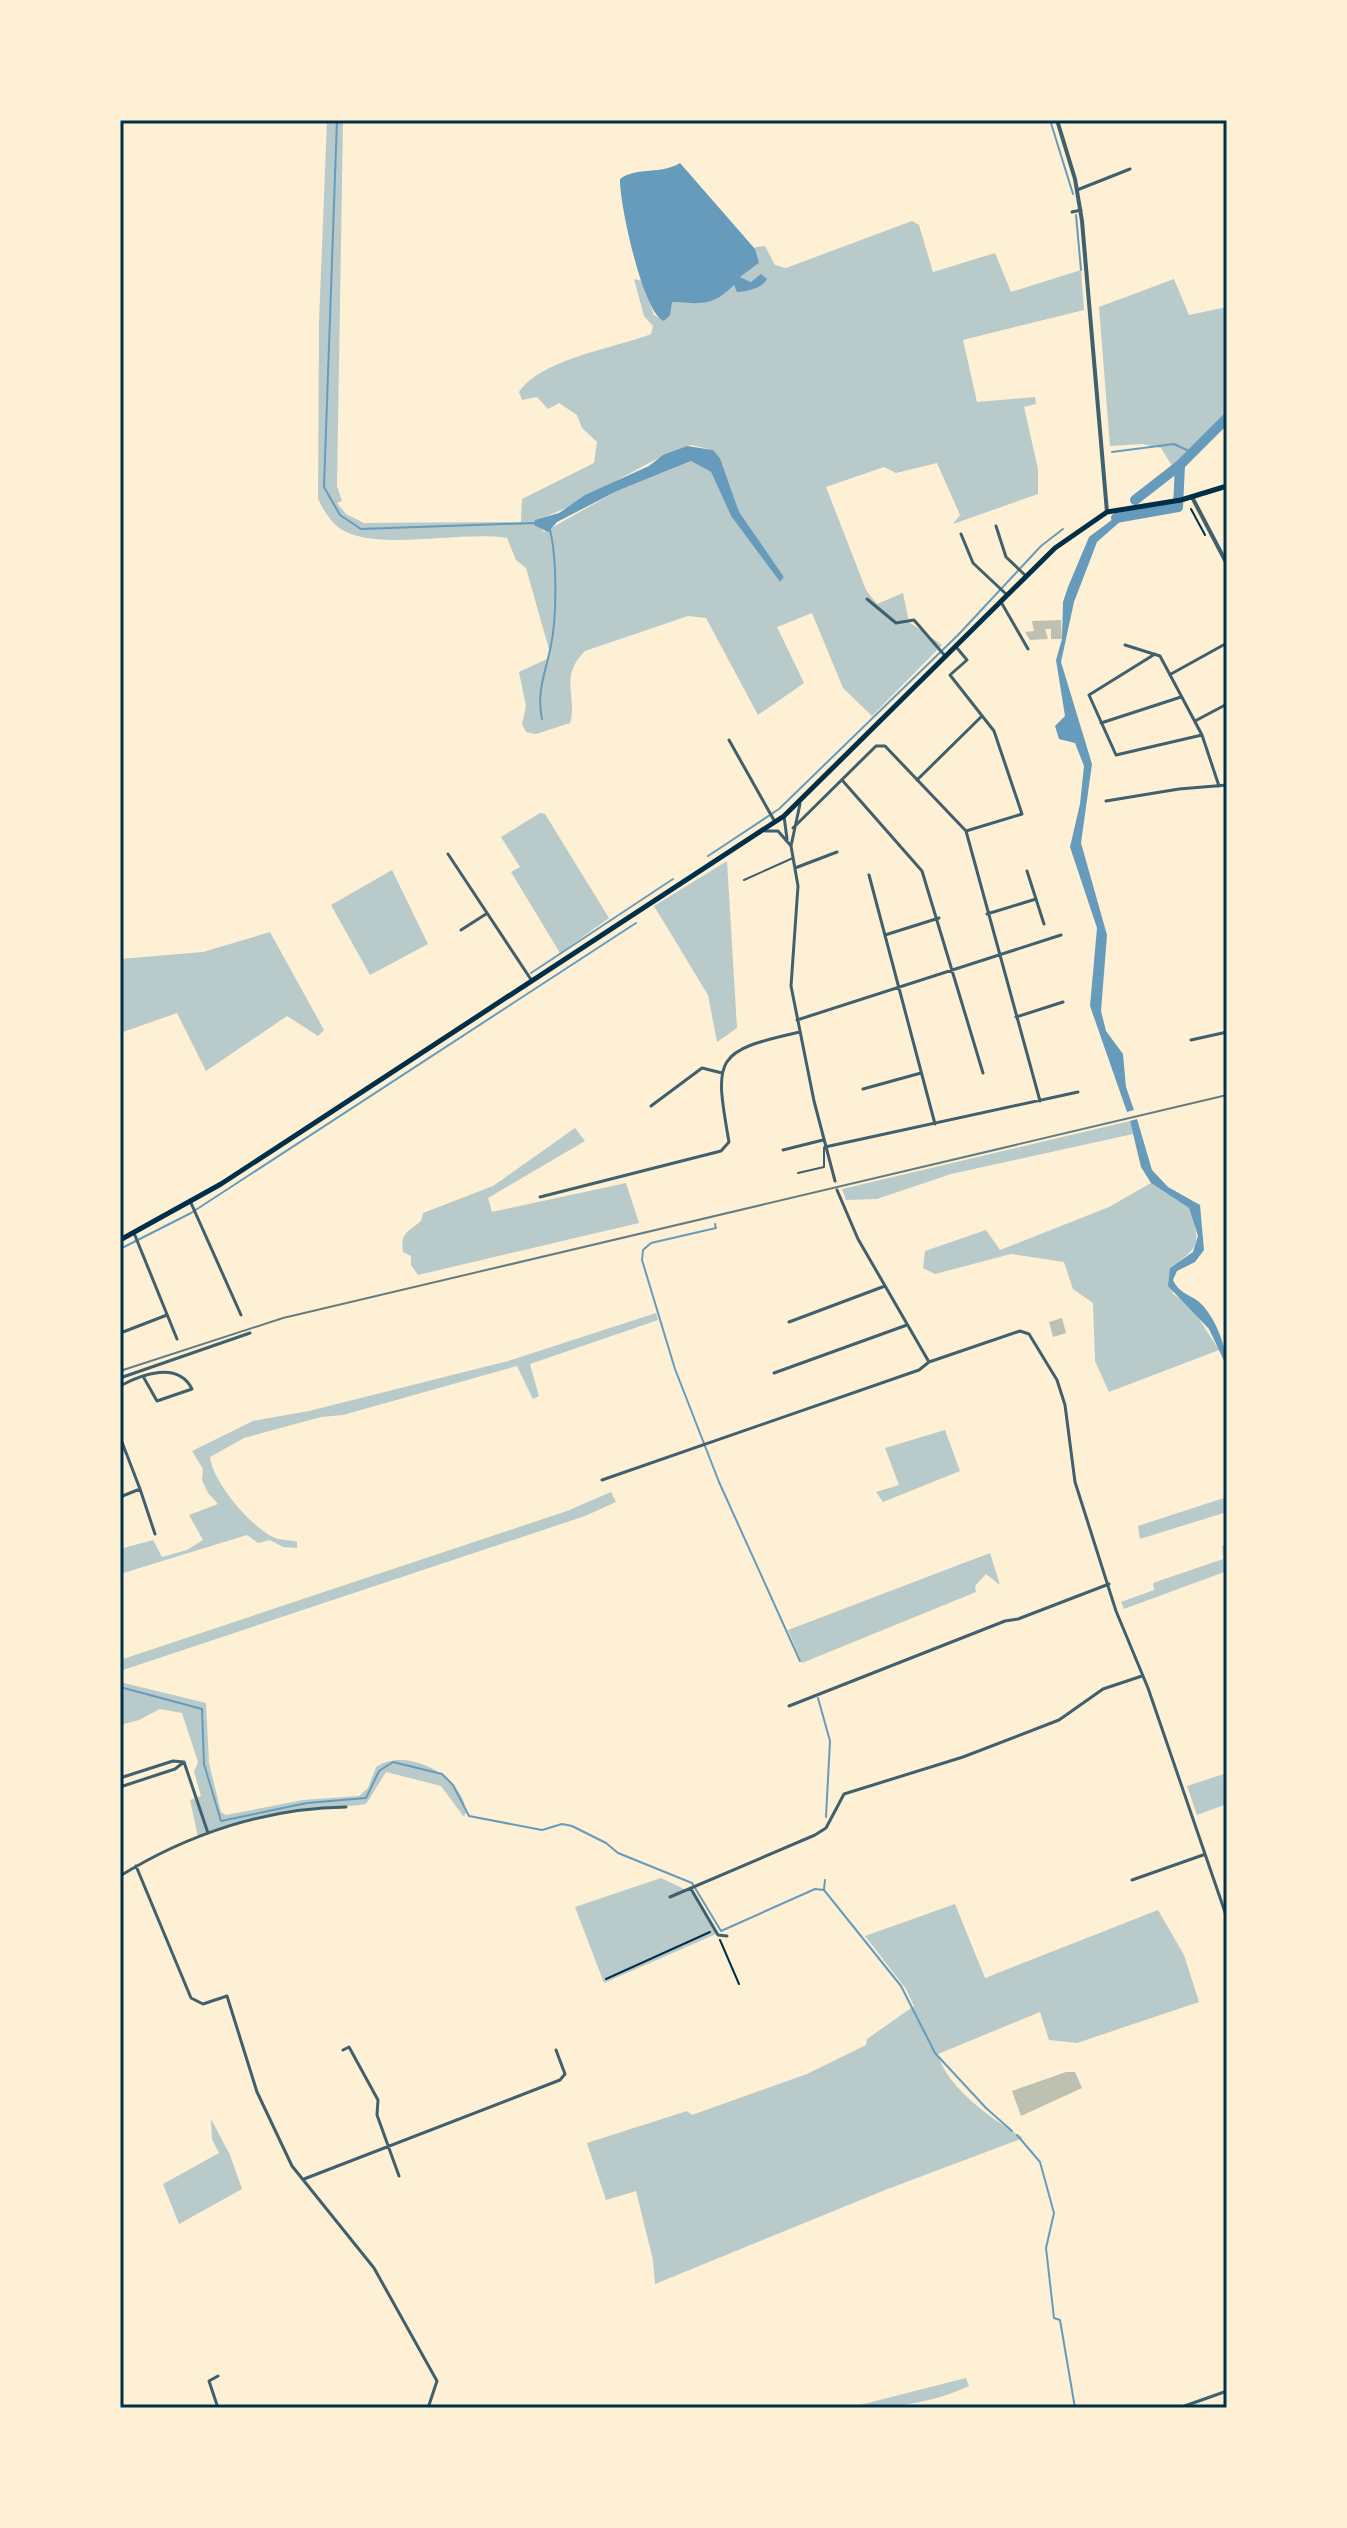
<svg xmlns="http://www.w3.org/2000/svg" width="1347" height="2528" viewBox="0 0 1347 2528" font-family="Spectral,serif">
<rect width="100%" height="100%" fill="#fdf0d5"/>
<path fill="#b9caca" fill-rule="evenodd" d="M327,120h16l-6,366 5,15 -5,2 9,11 18,9 157,-1 1,-23 72,-36 3,-21 -15,-14 -5,-13 -18,-12 -11,6 -11,-12 -15,3 -3,-8c24,-34 94,-43 132,-58l2,-8 -9,-10 -10,-37 8,2 12,34 10,6 8,-19c29,1 39,6 63,-18l1,4 15,-6 -11,-5 19,-14 -6,-12 3,-4 9,-1 10,19 11,3 126,-47 7,4 14,47 62,-19 16,39 70,-22 3,40 -121,30 14,62 58,-5 1,7 -12,3 14,62v25l-85,30 7,-9 -23,-52 -41,10 -12,-6 -58,20 40,103 11,14 26,-11 6,29 33,23 -70,71 -29,-28 -31,-75 -35,14 27,56 -46,32 -52,-97 -18,-2 -103,35c-27,27 -7,45 -15,72l-34,11 -10,-2 -4,-8 4,-18 -7,-34 30,-14 1,-5 -24,-85 -10,-8 -9,-22c-46,-7 -122,12 -161,-6 -13,-6 -22,-21 -28,-33l1,-177zM691,445l22,5 7,8 19,55 45,64 -4,5 -49,-66 -20,-44 -20,-11 -74,30 -73,41 -8,-12c52,-17 101,-57 155,-75z
M1174,279l15,36 38,-8v104l-50,54 -44,33 39,-32 -11,-18 -19,-4 -32,2 -11,-139z
M540,813l5,1 64,104 -49,35 -49,-81 9,-5 -19,-30z
M727,861l10,167 -20,14 -9,-47 -54,-89z
M392,870l36,74 -58,31 -39,-70z
M270,932l54,98 -6,6 -31,-20 -81,55 -29,-58 -57,20v-74l83,-7z
M1130,1121l3,13 -182,40 -74,25 -31,1 -4,-11z
M575,1128l10,13 -97,57 4,14 134,-29 13,40 -221,52 -7,-10v-9l-8,-4c-3,-19 5,-20 18,-31l2,-8 70,-27z
M1151,1183l38,25c12,36 12,38 -19,60l3,26 17,11 29,45 -110,42 -14,-31 -2,-58 -20,-14 -9,-27 -53,-8 -76,20 -12,-6 2,-17 61,-21 14,20 109,-43z
M656,1313l2,7 -128,44 9,32 -6,3 -16,-33 -174,49 -22,2 -77,21 -34,19c2,24 43,74 68,82 6,1 13,1 19,3v6l-14,-1 -13,-7 -12,3 -11,-8 -127,39v-25l33,-9 9,17 25,-7 16,-10 -14,-25 29,-11 -10,-11 -6,-13 1,-11 -11,-18 61,-30 56,-10 199,-50z
M945,1430l15,41 -77,31 -7,-10 23,-7 -14,-37z
M611,1492l5,10 -31,14 -465,155v-11l447,-149z
M1227,1497v15l-87,27 -2,-13z
M1227,1543v28l-103,38 -3,-7 33,-12 -1,-7 70,-24 -1,-13z
M990,1553l10,32 -14,-11 -11,12 1,6 -174,71 -14,-33z
M120,1682l86,21 3,60 12,49 5,3 77,-15 56,-4 9,-8 8,-21c31,-21 87,9 90,45l-2,5 -23,-31 -55,-14 -20,32c-22,4 -42,2 -64,5 -35,5 -71,15 -104,28l-8,-37 11,-4 -7,-24 4,-10 -16,-49 -22,-4 -21,11 -19,5z
M1227,1773v31l-30,11 -10,-29z
M661,1878l25,12 6,-2 24,46 -112,49 -29,-76z
M955,1904l30,74 173,-68 26,45 15,47 -122,41 -28,-3 -9,-28 -102,42c9,35 56,66 85,84l-138,52 -230,94 -2,-24 -17,-69 -30,9 -19,-57 100,-32 5,4 115,-41 59,-29 1,-6 47,-33 -8,-17 -41,-53z
M211,2119l19,36 12,34 -63,35 -16,-40 56,-31 -7,-14z
M966,2378l3,8c-38,18 -79,22 -121,22z"/>
<path fill="#669bbc" d="M680,163l75,86 4,14 -19,14 11,5 10,-8 6,5c-4,9 -21,13 -30,13l-3,-7c-23,23 -34,18 -62,17l-2,13 -6,6c-21,-7 -45,-119 -44,-142 18,-13 41,-4 60,-16z
M687,446l26,4 7,8 19,54 45,65 -4,5 -49,-66 -20,-44 -20,-11 -74,30 -60,31 -9,10 -14,-7 1,-5 24,-7 26,-18 64,-29 14,-11z
M1130,513l-33,29 -23,60 -13,60 31,102 -11,79 26,92 -6,76 5,20 17,23 3,33 8,23 -7,2 -37,-106 7,-78 -27,-81 10,-43 4,-38 -9,-23 -16,-4 -4,-13 10,-10 -9,-56 6,-21 1,-37 5,-15 21,-50 28,-21z
M1137,1119l15,51 16,17 32,18 4,45 -9,12 -18,9 -4,9c5,12 15,14 25,21 16,13 29,46 29,66l-18,-38 -41,-43 2,-18 23,-16 5,-16 -9,-28 -38,-25 -10,-16 -11,-46z"/>
<g fill="none" stroke-linecap="round" stroke-linejoin="round">
<path stroke="#669bbc" stroke-width="2" d="M337,120l-13,367 16,28 21,14 174,-6
M1050,120l23,74
M1076,215l5,55
M1112,452l62,-8 17,8
M542,719c-6,-28 4,-47 9,-74 6,-28 6,-87 -1,-115
M708,856l71,-47 179,-174 83,-89 22,-17
M531,973l142,-94
M715,1224l1,4 -65,15 -8,7 -1,10 33,109 44,113 81,179
M120,1249l71,-36 445,-290
M120,1687l82,22 2,55 17,57 86,-18 59,-5 13,-27 14,-9 49,12 11,11 16,31 73,14 20,-6 10,2 34,17 12,10 74,30 29,48 94,-42 9,1 77,96 34,67 51,55 26,23
M818,1698l12,43 -4,76
M824,1889l1,-9
M1017,2135l23,27 14,51 -8,35 8,70 6,2 15,88"/>
<path stroke="#669bbc" stroke-width="10" d="M1135,500l45,-35 47,-47
M1116,518l62,-11 2,-42"/>
</g>
<path fill="#bec0b2" d="M1061,620l1,19h-11v-10h-6l3,10 -18,1 -5,-8 9,-1 -2,-10z
M1062,1318l4,15 -13,4 -4,-15z
M1066,2072h9l7,16 -61,28 -9,-25z"/>
<g fill="none" stroke-linecap="round" stroke-linejoin="round">
<path stroke="#003049" stroke-width="2" d="M1191,509l14,26
M720,1940l19,44
M606,1979l104,-47"/>
<path stroke="#3f606c" stroke-width="2" d="M744,880l49,-22
M798,1173l26,-6v-19"/>
<path stroke="#3f606c" stroke-width="3" d="M1077,190l53,-21
M1072,212l9,-2
M996,526l10,31 20,19
M961,534l12,29 33,31
M867,599l29,24 18,-3 32,37
M1001,602l27,47
M1125,645l35,11 42,79 17,51
M957,648l10,12 -17,15 44,56 28,83 -56,17
M1155,654l-66,41 27,60 86,-20
M1171,674l56,-31
M1195,721l32,-17
M1101,723l80,-26
M729,740l46,82
M842,780l80,91 61,202
M917,780l64,-63
M1106,801l73,-12 48,-4
M800,804l-9,42 7,40 -7,100 23,115 21,80
M784,816l3,23
M793,828l83,-82h9l81,85 74,270
M765,831h13l13,15
M448,854l84,127
M795,868l42,-16
M1027,871l17,53
M869,875l66,249
M987,914l49,-15
M461,930l25,-16
M885,935l54,-17
M1016,1017l47,-15
M797,1020l264,-85
M1191,1040l36,-8
M863,1089l58,-16
M651,1106l51,-38 20,5
M825,1147l253,-55
M783,1150l40,-10
M837,1190l21,49 71,123 91,-31 9,3 28,46 8,25 10,77 41,129 32,77 79,230
M540,1197l181,-46 8,-9c-15,-85 -15,-91 71,-110
M191,1203l50,112
M134,1233l43,106
M789,1322l96,-36
M123,1332l44,-17
M774,1373l133,-48
M120,1378l130,-45
M120,1386c22,-12 58,-25 72,3l-35,12 -13,-23
M120,1437l20,52 -20,8
M602,1480l317,-110 10,-8
M140,1489l15,45
M789,1706l216,-85 13,-2 91,-35
M184,1762l24,71
M120,1778l53,-17 11,1
M120,1787l55,-18 9,-7
M136,1866l55,132 12,6 24,-8 30,96 35,74 82,102 63,113 -9,27
M120,1876c68,-42 146,-68 226,-69
M1132,1880l71,-25
M691,1889l27,46 9,1
M670,1897l145,-62 11,-7 18,-34 119,-37 96,-37 44,-31 39,-13
M343,2050l6,-3 29,53 -1,15 22,61
M304,2179l256,-99 5,-6 -9,-24
M218,2408l-9,-27 9,-5
M1179,2408l48,-17"/>
<path stroke="#3f606c" stroke-width="4" d="M1057,120l18,59 7,42 25,291
M1192,497l35,67"/>
<path stroke="#003049" stroke-width="5" d="M120,1240l101,-56 563,-368 271,-268 52,-36 74,-12 46,-14"/>
<path stroke="#657d81" stroke-width="2" d="M120,1371l163,-53 944,-223"/>
</g>
<rect width="1347" height="2528" fill="none" stroke="#fdf0d5" stroke-width="244"/>
<rect x="122" y="122" width="1103" height="2284" fill="none" stroke="#003049" stroke-width="3"/>
</svg>
